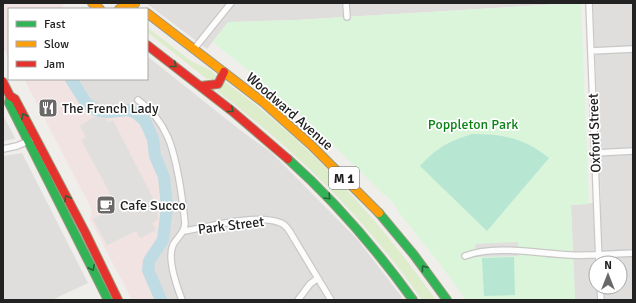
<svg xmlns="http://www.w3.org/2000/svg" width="636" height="303" viewBox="0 0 636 303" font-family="Signika,sans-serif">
<rect width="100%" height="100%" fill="#f0eeeb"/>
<path fill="#dfdedc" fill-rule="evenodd" d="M146,3h429l-279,17 -68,2 -21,27z
M593,3h40v297h-58l-4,-95 30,-3zM596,263h24v24h-24z
M147,56l93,74 32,23 86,87 46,60h-243l-13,-30 1,-9 6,-10 10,-22 2,-22 -3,-30 -9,-21 -2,-17 -17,-26 -8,-3 -24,2 -8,-2 -10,-7 -15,-24h76z
M3,115l12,23 -1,1 -11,2z
M22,153l66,130 -36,17h-49v-144z"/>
<path fill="#f1e3e1" d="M3,3h58l3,2 -3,4h-52v50l-6,-12z
M24,79h47l15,24 4,4 14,5 20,-2 10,1 11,10 8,18 2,17 9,21 3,23 -4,40 -11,15 -4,10v5l11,30h-27l-42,-81 2,-9z"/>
<path fill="#ddeccb" d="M147,27l44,34 21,10 4,5 -2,3h-7l-60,-47z
M225,82c83,59 152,135 211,218h-14c-57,-82 -125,-148 -205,-209z"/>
<path fill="#daf5da" d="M581,3l8,201 -18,1 4,95h-109l-26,-36 -43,-54 1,-1 -14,-16 -1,1c-53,-55 -110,-104 -170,-152l15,-20 68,-2z"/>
<path fill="#b7e6d2" d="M472,134c31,0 52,4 77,24l-62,73 -67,-65c18,-19 27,-24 52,-32z
M514,257l1,38 -31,1 -2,-38z"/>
<path fill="#e0dfde" d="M100,115l5,2 3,5 5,-2 43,84 2,16 -6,3 4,7 -16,8 -4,-7 -29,14 -14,-26 24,-13 -36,-66 5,-3 -6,-11 14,-9z
M518,242l1,14 -43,1 -1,-13z"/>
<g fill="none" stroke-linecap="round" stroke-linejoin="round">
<path stroke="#bfdbe3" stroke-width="12" d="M71,79l15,24 10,7 13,2 19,-2 8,3 9,8 8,18 2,17 9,21 3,30 -4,33 -14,21 -1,9 13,30"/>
<g stroke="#c9c8c7" stroke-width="8">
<path id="street" d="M346,3l1,14
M589,3l10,260
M194,49l37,-46
M591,51l42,-2
M138,100c30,22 36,50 42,85 2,13 4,26 5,39 -1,10 -8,13 -12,21 -6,13 4,42 9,55
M3,149l14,-3 14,-6
M595,153l38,-2
M184,231c24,-4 72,-17 94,-9 6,1 9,5 12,10l41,68
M465,256c30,-12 74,-2 106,-1 21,1 42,-1 62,-2
M600,287l1,13
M298,300l12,-16 8,-6"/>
</g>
<g stroke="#999a82" stroke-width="10">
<path id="fast" d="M10,96l-1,7 99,197
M288,159c47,42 88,90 125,141
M379,213l35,42 33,45"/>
</g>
<g stroke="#999a82" stroke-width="10">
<path id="slow" d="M92,3l8,6
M119,9l7,-4 9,-1
M147,13l117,90 47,42 68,68"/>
</g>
<g stroke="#999a82" stroke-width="10">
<path id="jam" d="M147,45l85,66 56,48
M3,82l7,14 5,3 70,133 33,68
M201,86l17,-2 6,-12"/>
</g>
<use href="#street" stroke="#fdfcfc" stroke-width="5.5"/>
<use href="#fast" stroke="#30b455" stroke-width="8"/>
<use href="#slow" stroke="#ff9f0a" stroke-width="8"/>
<use href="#jam" stroke="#e5322d" stroke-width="8"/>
</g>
<defs><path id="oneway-chevron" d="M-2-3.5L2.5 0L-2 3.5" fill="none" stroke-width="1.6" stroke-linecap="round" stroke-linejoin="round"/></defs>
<g stroke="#286439">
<use href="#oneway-chevron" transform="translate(174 65) rotate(38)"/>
<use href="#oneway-chevron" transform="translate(231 110) rotate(39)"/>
<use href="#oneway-chevron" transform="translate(24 116) rotate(-117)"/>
<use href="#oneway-chevron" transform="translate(328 197) rotate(46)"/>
<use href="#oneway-chevron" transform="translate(67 198) rotate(-118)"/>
<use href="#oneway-chevron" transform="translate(92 268) rotate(63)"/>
<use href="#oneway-chevron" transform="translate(424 268) rotate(-126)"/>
</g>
<defs>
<g id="restaurant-square" transform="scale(1)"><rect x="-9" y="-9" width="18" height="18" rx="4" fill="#6a6968" stroke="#fff"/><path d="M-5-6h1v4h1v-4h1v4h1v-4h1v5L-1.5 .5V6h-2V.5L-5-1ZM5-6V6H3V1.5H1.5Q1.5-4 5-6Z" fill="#fff"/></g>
<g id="cafe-square" transform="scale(1)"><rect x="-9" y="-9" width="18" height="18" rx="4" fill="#6a6968" stroke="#fff"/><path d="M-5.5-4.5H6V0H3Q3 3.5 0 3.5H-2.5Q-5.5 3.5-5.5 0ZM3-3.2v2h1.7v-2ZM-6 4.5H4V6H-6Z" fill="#fff"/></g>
</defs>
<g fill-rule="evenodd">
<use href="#restaurant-square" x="48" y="108"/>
<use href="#cafe-square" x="106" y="205"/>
</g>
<g text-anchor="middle" stroke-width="3.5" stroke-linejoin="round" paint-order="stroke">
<rect fill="#fff" stroke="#646464" stroke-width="1" x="329" y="167" width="30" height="22" rx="3"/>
<g font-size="13" font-weight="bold" fill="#222">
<text x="344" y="183">M 1</text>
</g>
<g font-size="14" fill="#222" stroke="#fff" text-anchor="start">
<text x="62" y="113">The French Lady</text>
<text x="120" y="210">Cafe Succo</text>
</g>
<g font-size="14" fill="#222" stroke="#fff">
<text transform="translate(290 111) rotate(41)" y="5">Woodward Avenue</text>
<text transform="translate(594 133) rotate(-92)" y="5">Oxford Street</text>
<text transform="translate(231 225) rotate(-7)" y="5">Park Street</text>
</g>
<g font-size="14" fill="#0c8416" stroke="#fff">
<text x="473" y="129">Poppleton Park</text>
</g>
</g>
<rect width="636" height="303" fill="none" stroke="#222222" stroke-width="8"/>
<rect x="8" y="8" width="140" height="72" fill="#ffffff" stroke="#a7a7a7"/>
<rect x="16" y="21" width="20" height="6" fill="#30b455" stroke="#a7a7a7"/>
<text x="44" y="28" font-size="12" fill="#222222">Fast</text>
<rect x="16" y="41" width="20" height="6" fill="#ff9f0a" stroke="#a7a7a7"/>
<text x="44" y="48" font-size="12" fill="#222222">Slow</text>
<rect x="16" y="61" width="20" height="6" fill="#e5322d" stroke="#a7a7a7"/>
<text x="44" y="68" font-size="12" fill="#222222">Jam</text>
<g transform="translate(608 275)"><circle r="19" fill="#ffffff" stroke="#a7a7a7"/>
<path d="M0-3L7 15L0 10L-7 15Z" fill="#6a6968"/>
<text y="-6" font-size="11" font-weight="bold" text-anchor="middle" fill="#222222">N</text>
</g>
</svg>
